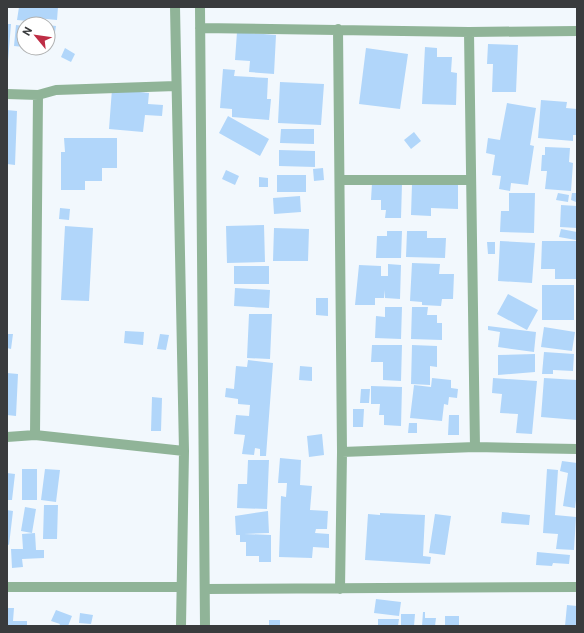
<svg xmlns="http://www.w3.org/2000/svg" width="584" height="633" viewBox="0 0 584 633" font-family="Roboto,sans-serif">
<rect width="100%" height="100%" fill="#f2f8fd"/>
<path fill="#b1d6fa" d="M19,7h39l-1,13 -21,-2 -1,6h-8l1,-3 -11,-1z
M7,24h4l-3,37 -1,-1z
M16,25l8,1v21l-10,-1z
M48,25l8,1 -2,13 -6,-1z
M237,32l39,3 -2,39 -25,-2 1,-11 -15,-1z
M488,44l30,1 -2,47h-24l1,-28h-6z
M425,47l12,1v9h15l-1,15 6,1 -1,32 -34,-1z
M65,48l10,6 -4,8 -10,-5z
M366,48l42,6 -8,55 -41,-5z
M223,69l12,1 -1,6 34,2 -1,21h4l-2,21 -37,-3v-8l-12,-1z
M280,82l44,2 -3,41 -43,-2z
M112,89l37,4 -1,11 15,1 -1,11 -17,-1 -2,17 -34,-3z
M541,100l26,2 -1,6 11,1v26h-4v6l-35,-3z
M507,103l29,5 -6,37 4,1 -6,39 -17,-2 -1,8 -11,-2 2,-13 -9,-1 3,-20 -9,-2 2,-15 12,2z
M7,110l10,1 -2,54 -8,-1z
M228,116l41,23 -9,17 -41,-23z
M281,129h33v15l-34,-1z
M414,132l7,9 -10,8 -7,-9z
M64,138h53v30h-15v13h-17v9h-24v-38h4z
M545,147l25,1 -1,14 4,1 -2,28 -26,-2 2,-18h-6l1,-16h3z
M279,150l36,1v16l-36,-1z
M323,168l1,12 -10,1 -1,-12z
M226,170l13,6 -4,9 -13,-6z
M277,175h29v17h-29z
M259,177l9,1v9h-9z
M372,183l30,1 -1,34h-16l1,-8h-5v-10h-10z
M458,183v26l-27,-1v8l-20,-1 1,-31z
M509,193h26l-1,40 -34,-1 1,-21h8z
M558,193l11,2 -1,7 -12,-2z
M572,193h5l-1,9 -5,-2z
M300,196l1,16 -27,2 -1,-16z
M561,205l16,1v22l-17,-1z
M60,208l10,1 -1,11 -10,-1z
M264,225l1,37 -38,1 -1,-37z
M65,226l28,2 -4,73 -28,-1z
M274,228l35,1 -1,32h-35z
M561,229l16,3 -1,8 -17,-3z
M387,231h15l-1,27h-25l1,-22h10z
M407,231h20v7h19l-1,20 -39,-1z
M500,241l35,2 -3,40 -34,-2z
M542,241h35v38h-22v-10h-14z
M487,242h8v12h-7z
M412,263l28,1 -1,10h15l-1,25h-11l-1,7 -19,-1v-3l-12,-1z
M388,264l13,1 -1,34 -15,-1 -1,-8v8h-9v7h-20l4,-40 22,1v24v-14h7z
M234,266h35v18h-35z
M542,285h32v35h-32z
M235,288l35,2 -1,18 -35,-2z
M508,294l30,16 -11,20 -30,-16z
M316,298h12v18l-12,-1z
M385,307h17l-1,32 -26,-1 1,-22 9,1z
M412,307h16l-1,8h10v8h5v17l-31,-1z
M249,314h23l-2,45 -23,-1z
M488,326l48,6 -2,20 -36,-5 2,-15 -12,-2z
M544,327l31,5 -3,19 -31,-4z
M125,331l19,1 -1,13 -19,-2z
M7,334h6l-2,15 -4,-1z
M160,334l9,1 -3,15 -9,-1z
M372,345h30l-1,36 -18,-1v-18h-12z
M412,345l25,1v21l-7,-1v19l-19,-1z
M544,352l30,2 -1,17 -20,-1v4h-11z
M535,354v18l-37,3v-20z
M248,360l25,3 -7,93h-6v-7l-5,-1 -1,7 -12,-1 3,-19 -11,-1 2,-19 13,1 1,-11 -12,-1v-5l-13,-2 1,-9 8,1 2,-23 11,1z
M300,366l12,1v14l-13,-1z
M7,373l11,1 -2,42 -9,-1z
M432,378l19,2v8l7,1 -1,9 -8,-1 -1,8 -4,-1 -2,17 -32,-3 4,-33 17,2z
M493,378l44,3 -5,53 -16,-1 2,-19 -18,-1 2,-19 -10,-1z
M544,378l33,2v40l-36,-3z
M371,386l31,1 -1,39 -17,-1v-10h-5l1,-11h-9z
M361,389h9l-1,14h-9z
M152,397l10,1 -1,33h-10z
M353,409h11l-1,18h-10z
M449,415h10v20h-11z
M409,423h8v10h-9z
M322,434l2,21 -15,2 -2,-21z
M280,458l21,2 -1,25 12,1 -2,24 18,1 -1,18h-11l-1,4 14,1v14l-16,-1 -1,11 -33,-1 2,-61 5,1 1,-14h-9z
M248,460h21l-2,49 -30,-1 1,-24h9z
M562,461l15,2v29l-2,16 -12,-2 5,-33 -8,-2z
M22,469h15v31h-15z
M45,469l15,1 -4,32 -15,-2z
M547,469l11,1 -3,45 21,2 -2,33 -18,-1 2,-15 -15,-1z
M7,473l8,1 -3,26h-5z
M44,505h14l-1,34h-14z
M25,507l11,2 -4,24 -11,-2z
M7,510l6,1 -4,34 -2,-1z
M268,511l1,22 -25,1 27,1v27h-12v-6h-13v-14h-6v-7h-4l-1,-19z
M502,512l28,3 -1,10 -28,-2z
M380,513l45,2 -2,41 8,1 -1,7 -65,-4 3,-46 12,1z
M435,514l16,2 -6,39 -16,-2z
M35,533l1,17h8v8l-22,1 1,8 -11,1 -1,-19h12l-1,-15z
M537,552l33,3 -1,9 -16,-1 -1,3 -16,-1z
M376,599l25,3 -2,14 -25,-3z
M567,605l10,1v20h-12z
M7,608h7l-1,13h14v5h-20z
M56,610l16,6 -4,10h-9l1,-2 -9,-3z
M423,612h2v6h11l-1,8h-13z
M80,613l13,2 -2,9 -12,-1z
M401,614h14l-1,12h-13z
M445,616h14v10h-14z
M378,619h21l-1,7h-20z
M269,620h11v6h-11z"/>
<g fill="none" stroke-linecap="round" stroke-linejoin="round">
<path stroke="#90b498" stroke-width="10" d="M175,7l9,444 -3,175
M200,7l5,619
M200,28l269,4 108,-1
M338,29l4,423 -2,137
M469,32l6,415
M7,94l31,1 -3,340
M38,95l18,-5 120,-4
M341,180h129
M7,437l28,-2 149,16
M342,452l133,-5 102,2
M7,587h174
M205,589l372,-2"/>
</g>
<rect width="584" height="633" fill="none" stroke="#393b3d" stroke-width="16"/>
<g transform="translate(36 36) rotate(299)"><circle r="19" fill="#ffffff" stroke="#b0b1b1"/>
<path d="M0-3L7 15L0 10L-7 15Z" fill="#be2d45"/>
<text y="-6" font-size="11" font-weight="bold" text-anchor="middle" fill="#393b3d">N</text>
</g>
</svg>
